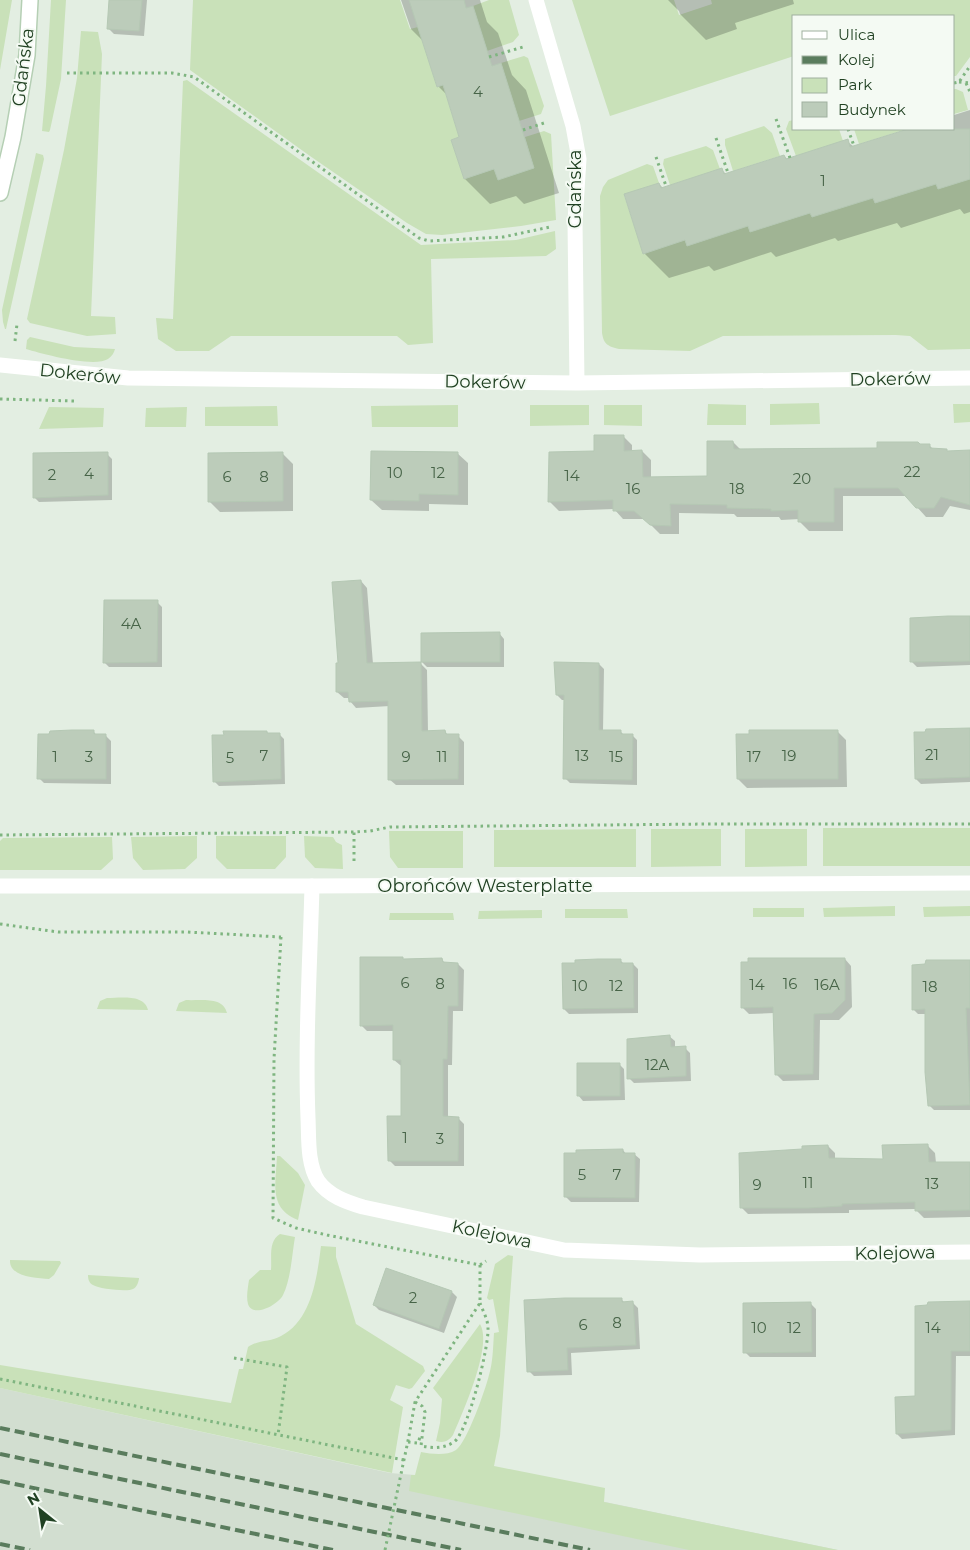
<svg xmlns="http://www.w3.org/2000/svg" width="970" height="1550" viewBox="0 0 970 1550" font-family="Montserrat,sans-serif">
<rect width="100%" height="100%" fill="#e3eee2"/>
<path fill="#d2ded0" d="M0,1388l390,85 25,2 44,-3 379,78h-838z"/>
<path fill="#c9e1b9" d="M0,0h12l-12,70z
M51,0h15l-5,79 -11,51 -1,2 -7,-1 4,-45z
M193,0h207l10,29 8,-2 19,60 6,-2 16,52 -8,3 13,39 30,-10 4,10 36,-11 -9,-31 19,-6 7,3 5,86 -35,6 -79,9 -16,-1 -19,-11 -97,-67 -120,-86z
M489,0h20l10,35 -6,7 -26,9 -14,-45z
M572,0h102l5,15 33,-11 -1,-4h259v57l-14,19h-2v-60h-160v40l-184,60z
M81,31l17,1 4,22 -11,262 24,1 1,17 -29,2 -57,-13 -3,-4 37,-169 13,-72z
M524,56l4,2 16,48 -3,8 -22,7 -18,-58z
M187,80l234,165 95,-5 39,-9 1,18 -10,7 -115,3 2,84 -25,2 -11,-9h-166l-22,15h-33l-18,-12 -2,-21 17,1 10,-238z
M954,89h2l7,3 5,18 -14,4z
M794,120v9h45l4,12 -47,15 -10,-27 3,-8z
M764,126l8,7 8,23 -47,15 -8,-26v-6z
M854,129h53l-48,15z
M706,146l7,4 7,19 -50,16 -7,-21 1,-5z
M36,153l7,2 1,4 -38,170h-1l-2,-7 -1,-12z
M647,164l6,2 6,17 -35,12 19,58 42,-13 2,6 61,-20 2,6 60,-19 63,-15 2,5 61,-19 2,5 32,-10v170l-42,1 -18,-14 -14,-1 -173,1 -33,15 -71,-2c-11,-3 -15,-4 -17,-16l-2,-137 3,-9 5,-7z
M30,337l44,10 41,2c-1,4 -3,7 -7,10 -14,9 -65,-5 -82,-10l1,-9z
M819,403l1,21 -50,1v-21z
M708,404l38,1v20h-39z
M953,404h17v18l-16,1z
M458,405v22h-86l-1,-21z
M530,405h59v20l-59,1z
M604,405h38v21l-38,-1z
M277,406l1,20h-73v-19z
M49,407l55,1 -1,19 -64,2z
M187,407l-1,20h-41l1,-19z
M823,828h147v38h-147z
M636,829v38h-142v-37z
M651,829h70v37l-70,1z
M745,829h62v37l-62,1z
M389,831h74v37h-65l-8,-11z
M197,836v22l-12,11 -42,1 -10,-12 -2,-21z
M216,836h70v21l-11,12h-48l-11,-11z
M304,836l29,1 3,5 6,3 1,24 -28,-1 -10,-11z
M112,837l1,22 -12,11h-101v-29l3,-3z
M895,906v10l-71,1 -1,-9z
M970,906v10l-46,1 -1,-10z
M753,908h51v9h-51z
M565,909h62l1,9h-63z
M542,910v8l-64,1 1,-8z
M390,913h63l1,7h-65z
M107,998c14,0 37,-4 41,12l-51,-1 3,-8z
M186,1000c14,1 37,-4 41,13l-51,-2 3,-8z
M277,1156h3l18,17 7,12 -7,35c-30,-12 -22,-37 -21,-64z
M280,1234l15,3c-3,17 -4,42 -12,58 -4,9 -30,24 -35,9 -2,-7 0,-17 1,-24l11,-10h11c1,-12 -3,-29 9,-36z
M321,1246l15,1v10l20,67 67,42 2,5 -13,17 -3,1 -13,-4 -6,15 13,7 -11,66 -392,-85v-23l231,38 8,-34h4l5,-22c9,-7 23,-5 33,-11 31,-16 36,-59 40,-90z
M508,1255l5,1 -13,180 -6,30 111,22 -1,14 234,48h-149l-280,-59 2,-16h4l6,-23c11,2 25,4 35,-2 11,-8 29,-59 33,-75 4,-13 4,-28 5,-42l5,-1 -6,-33 -4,1 -2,-2 8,-34z
M10,1260l50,1 1,2 -7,12 -5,4c-13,-1 -40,-2 -39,-19z
M88,1275l51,3v1c-1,4 -2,8 -6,10 -5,3 -34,0 -40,-4 -4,-2 -5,-6 -5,-10z
M480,1324c13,21 -17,88 -27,111 -5,7 -10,8 -17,6l4,-18 2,-24 -9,-11z"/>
<path fill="#0003" d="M110,0h37l-3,36 -30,-2 -5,-5z
M401,0h79l7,22 11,11 14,42 14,15 33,103 -35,11 -8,-8 -26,8 -25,-25 -4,-41 -13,-42 -10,-10 -14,-44 -13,-13z
M668,0h125l1,4 -59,19 2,6 -31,11 -26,-26 -1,-3z
M970,110v102l-6,2 -4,-5 -59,19 -4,-5 -59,18 -3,-3 -59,19 -5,-5 -57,19 -5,-5 -40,12 -25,-25 15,-69 4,4 59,-18 4,4 58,-18 4,4 59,-19 7,6 58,-18h42v-14z
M623,436l9,9v7l10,-1 9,9v18h57l25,-36 8,8h137l51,-5 5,5h12l2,2h22v58l-20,-4 -7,11h-17l-19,-21h-64v35h-34l-9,-9v-3l-19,1 -2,-3h-42l-3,-3 -55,-1v21h-19l-15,-15h-22l-9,-10 -55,2 -9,-9 45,-50z
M282,453l11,11v47l-73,1 -11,-11z
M457,453l11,10v42l-39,-1v7l-47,-1 -11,-10z
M107,454l5,5v41l-73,2 -5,-5z
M361,581l6,7 6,76h48l6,6 1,62h17l3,3 10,1 6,6v43h-68l-7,-6 1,-73 -34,2 -6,-7v-3h-6l-7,-6 2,-28z
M157,602l5,5v60h-53l-5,-5z
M970,617v48l-53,2 -5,-5z
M499,633l5,6v28h-77l-5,-5z
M599,664l5,5 -1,62h17l4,4h8l5,5v45l-67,-2 -5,-5v-78h-3l-5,-5z
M970,730v52l-49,2 -5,-5z
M837,731l9,9 1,47 -100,1 -9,-9z
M94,732l3,4h9l5,5v43l-67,-1 -5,-5z
M267,732l2,2h10l5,5 1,45 -66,2 -5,-5z
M845,959l6,7 1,41 -13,13h-19l-1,60 -36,1 -7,-7 -2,-61 -25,1 -7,-7z
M404,960h38l3,3 13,1 6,6 -1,41h-10l-1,54h-4v53h10l6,6v42h-69l-6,-6 13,-43v-51l-2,-1 -6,-5v-29h-27l-6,-6z
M620,960l4,4h9l5,5v44l-69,1 -5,-5z
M970,961v149h-36l-5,-5 -3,-91h-8l-5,-5z
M669,1036l6,5v7h10l5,5 1,28 -57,2 -5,-5z
M619,1064l5,5 1,31 -42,1 -5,-6z
M828,1146l7,7v6l49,1 44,-14 7,7 1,10h34v54l-46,1 -7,-7 -1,-2 -67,1v3l-101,1 -7,-7 62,-57z
M623,1150l3,4h8l6,5 -1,43h-68l-5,-5z
M452,1292l5,5 -13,36 -65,-23 -5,-5z
M621,1299l4,4h8l5,5 2,41 -69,4 1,22 -38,1 -5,-5z
M970,1302v54h-14l-1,79 -53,4 -5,-5 19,-37z
M811,1304l5,5v48h-66l-5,-5z"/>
<path fill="#bcccba" stroke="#b5c8b4" d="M109,0h33l-3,31 -32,-2z
M409,0h55l2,8 7,-2 19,60 9,-3 33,105 -36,12 -4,-11 -30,10 -13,-39 8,-3 -16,-52 -6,2z
M908,129h62v50l-32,10 -2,-5 -61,19 -2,-5 -61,19 -2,-4 -60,19 -2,-6 -61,20 -2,-6 -42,14 -19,-60 35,-11 2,5 61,-20 2,6 60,-19 2,4 62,-20 2,8z
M594,435h30v16l18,-1 1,27 64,-1v-35h26l1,8 143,-1v-6h41l2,2h10v4l17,1v2l23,-1v55l-29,-8 -7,11h-18l-18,-20h-64v34h-36v-12l-27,1v-2l-44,-1v-3l-57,-1 1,22 -21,-1 -16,-14h-21v-11l-65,2 1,-50 45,-1z
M371,451l87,1v43l-39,-1v7l-49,-1z
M108,452v43l-75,3v-45z
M283,452v49l-75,1v-49z
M361,580l6,83 54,-1 1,69 23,-1 1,4h13l-1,45 -70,1v-79l-39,1 -1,-10h-12v-29h2l-6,-81z
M104,600h54l-1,62 -54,1z
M948,616h22v45l-60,1v-44z
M500,632v30h-79v-29z
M554,662l45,1v67h22v4h12l-1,46 -69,-1 1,-84h-8z
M970,728v49l-55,2 -1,-47h11l1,-3z
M72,730h22v4h12v45h-69l1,-45h11l1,-3z
M749,730h89v49h-101l-1,-45h13z
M223,731h44v2h13l1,46 -68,3 -1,-47h12z
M360,957h43v2l39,-1 1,4 15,1v43h-10l-1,53h-4v57l16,1 -1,44h-70l-1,-45h14v-56h-8v-35l-33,1z
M748,958h97v42l-13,13 -18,1 -1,60 -38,1 -2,-68 -32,1v-46h7z
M598,959h23v4h12l1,45 -71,1 -1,-46h13v-3z
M926,960h44v48h-4l4,97 -42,1 -3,-34v-63l-13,1v-45l13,-1z
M670,1035l1,12 15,-1v30l-59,3v-40z
M577,1063h43v33h-43z
M928,1144l1,18h41v48l-55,1v-9l-73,2v2l-33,2h-69l-1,-55 63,-4v-3l26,-1 1,13 54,1 -1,-14z
M623,1149v4h12v45l-71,-1v-44h12v-3z
M386,1268l66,23 -13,38 -66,-24z
M565,1298h57v4l11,-1 3,44 -69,3 1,22 -41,2 -3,-72z
M970,1301v50h-19v79l-55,4 -1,-37 20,-1v-90l12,-1 1,-3z
M811,1302l1,50 -69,1v-50z"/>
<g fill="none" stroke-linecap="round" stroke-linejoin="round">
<g stroke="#b5cfb4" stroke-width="18">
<path id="secondary" d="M0,193l13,-56 14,-82 3,-55"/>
</g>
<path stroke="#7fb580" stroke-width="3" stroke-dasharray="2.5 4" stroke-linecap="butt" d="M489,57l34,-10
M67,73h105l22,4 225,161 10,3 74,-4 47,-10
M959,82l11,1
M954,83l5,-1 11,-16
M966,83l4,9
M776,119l14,39
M848,129l6,17
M523,130l21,-7
M716,138l12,35
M656,157l10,29
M15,341l2,-17
M0,399l74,2
M0,835l354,-3 16,-1 20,-4 319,-3h261
M354,861v-29
M0,924l58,8h129l94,5
M281,937l-7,122 -1,159 23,10 31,7 153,30 6,-4
M234,1358l53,9 -9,68
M0,1379l404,81
M415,1402l7,4 3,6 -4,34c12,2 22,3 33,-4 14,-10 35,-95 34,-114 0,-8 -5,-17 -8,-25
M409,1436l6,-34 65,-99v-39
M408,1442l10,1 2,-6"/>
<path stroke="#fff" stroke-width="15" d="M536,0l37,126 6,33 -4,63 2,161
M0,365l128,13 449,5 393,-5
M312,886c-2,77 -7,155 -4,232 1,20 -1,45 10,63 11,15 28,21 45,26l201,43 136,5 270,-3"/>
<path stroke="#fff" stroke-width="15" d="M0,886h312l658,-3"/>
<use href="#secondary" stroke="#fff" stroke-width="15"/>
<path stroke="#5a7c5d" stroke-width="4" stroke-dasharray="10 5" stroke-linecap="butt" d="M0,1428l590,122
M0,1454l461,96
M0,1481l333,69
M0,1544l30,6"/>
<path stroke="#7fb580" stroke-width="3" stroke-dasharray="2.5 4" stroke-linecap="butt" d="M385,1550l24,-114"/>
</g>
<g text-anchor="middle" stroke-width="4" stroke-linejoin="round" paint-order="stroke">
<g font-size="15" fill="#476448">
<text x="478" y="97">4</text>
<text x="823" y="186">1</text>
<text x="912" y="477">22</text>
<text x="395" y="478">10</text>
<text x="438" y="478">12</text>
<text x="89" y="479">4</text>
<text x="52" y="480">2</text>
<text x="572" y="481">14</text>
<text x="227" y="482">6</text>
<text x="264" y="482">8</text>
<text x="802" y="484">20</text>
<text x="633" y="494">16</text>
<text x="737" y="494">18</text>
<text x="131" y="629">4A</text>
<text x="932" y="760">21</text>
<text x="264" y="761">7</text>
<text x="582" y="761">13</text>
<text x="789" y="761">19</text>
<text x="55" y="762">1</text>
<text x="89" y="762">3</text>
<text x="406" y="762">9</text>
<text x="442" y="762">11</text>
<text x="616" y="762">15</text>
<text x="754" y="762">17</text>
<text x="230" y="763">5</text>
<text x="405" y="988">6</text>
<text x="440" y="989">8</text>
<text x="790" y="989">16</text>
<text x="757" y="990">14</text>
<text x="827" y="990">16A</text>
<text x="580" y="991">10</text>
<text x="616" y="991">12</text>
<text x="930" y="992">18</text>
<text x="657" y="1070">12A</text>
<text x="405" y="1143">1</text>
<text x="440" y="1144">3</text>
<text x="582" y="1180">5</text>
<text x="617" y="1180">7</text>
<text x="808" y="1188">11</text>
<text x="932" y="1189">13</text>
<text x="757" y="1190">9</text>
<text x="413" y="1303">2</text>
<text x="617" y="1328">8</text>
<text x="583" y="1330">6</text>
<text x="759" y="1333">10</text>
<text x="794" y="1333">12</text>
<text x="933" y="1333">14</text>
</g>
<g font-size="18" fill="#204122" stroke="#f4faf3">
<text transform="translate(23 67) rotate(-83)" y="6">Gdańska</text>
<text transform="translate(575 189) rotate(-90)" y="6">Gdańska</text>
<text transform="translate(80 374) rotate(6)" y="6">Dokerów</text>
<text transform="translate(890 379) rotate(-1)" y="6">Dokerów</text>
<text transform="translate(485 382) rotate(1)" y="6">Dokerów</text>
<text x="485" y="892">Obrońców Westerplatte</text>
<text transform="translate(492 1234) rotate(12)" y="6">Kolejowa</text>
<text transform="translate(895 1253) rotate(-1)" y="6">Kolejowa</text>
</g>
</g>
<rect x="792" y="15" width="162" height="115" fill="#f4faf3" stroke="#9fb09f"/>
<rect x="802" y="31" width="25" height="8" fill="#ffffff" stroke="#9fb09f"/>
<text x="838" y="40" font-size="15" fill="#204122">Ulica</text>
<rect x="802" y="56" width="25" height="8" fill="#5a7c5d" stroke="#9fb09f"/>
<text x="838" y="65" font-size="15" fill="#204122">Kolej</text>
<rect x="802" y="78" width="25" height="15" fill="#c9e1b9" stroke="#9fb09f"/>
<text x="838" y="90" font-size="15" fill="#204122">Park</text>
<rect x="802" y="102" width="25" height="15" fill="#bcccba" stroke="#9fb09f"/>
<text x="838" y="115" font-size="15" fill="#204122">Budynek</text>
<g transform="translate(40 1510) rotate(330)" stroke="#f4faf3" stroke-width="4" paint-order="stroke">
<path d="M0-4L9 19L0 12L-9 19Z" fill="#204122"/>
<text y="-8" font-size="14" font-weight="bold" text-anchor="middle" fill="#204122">N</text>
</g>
</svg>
